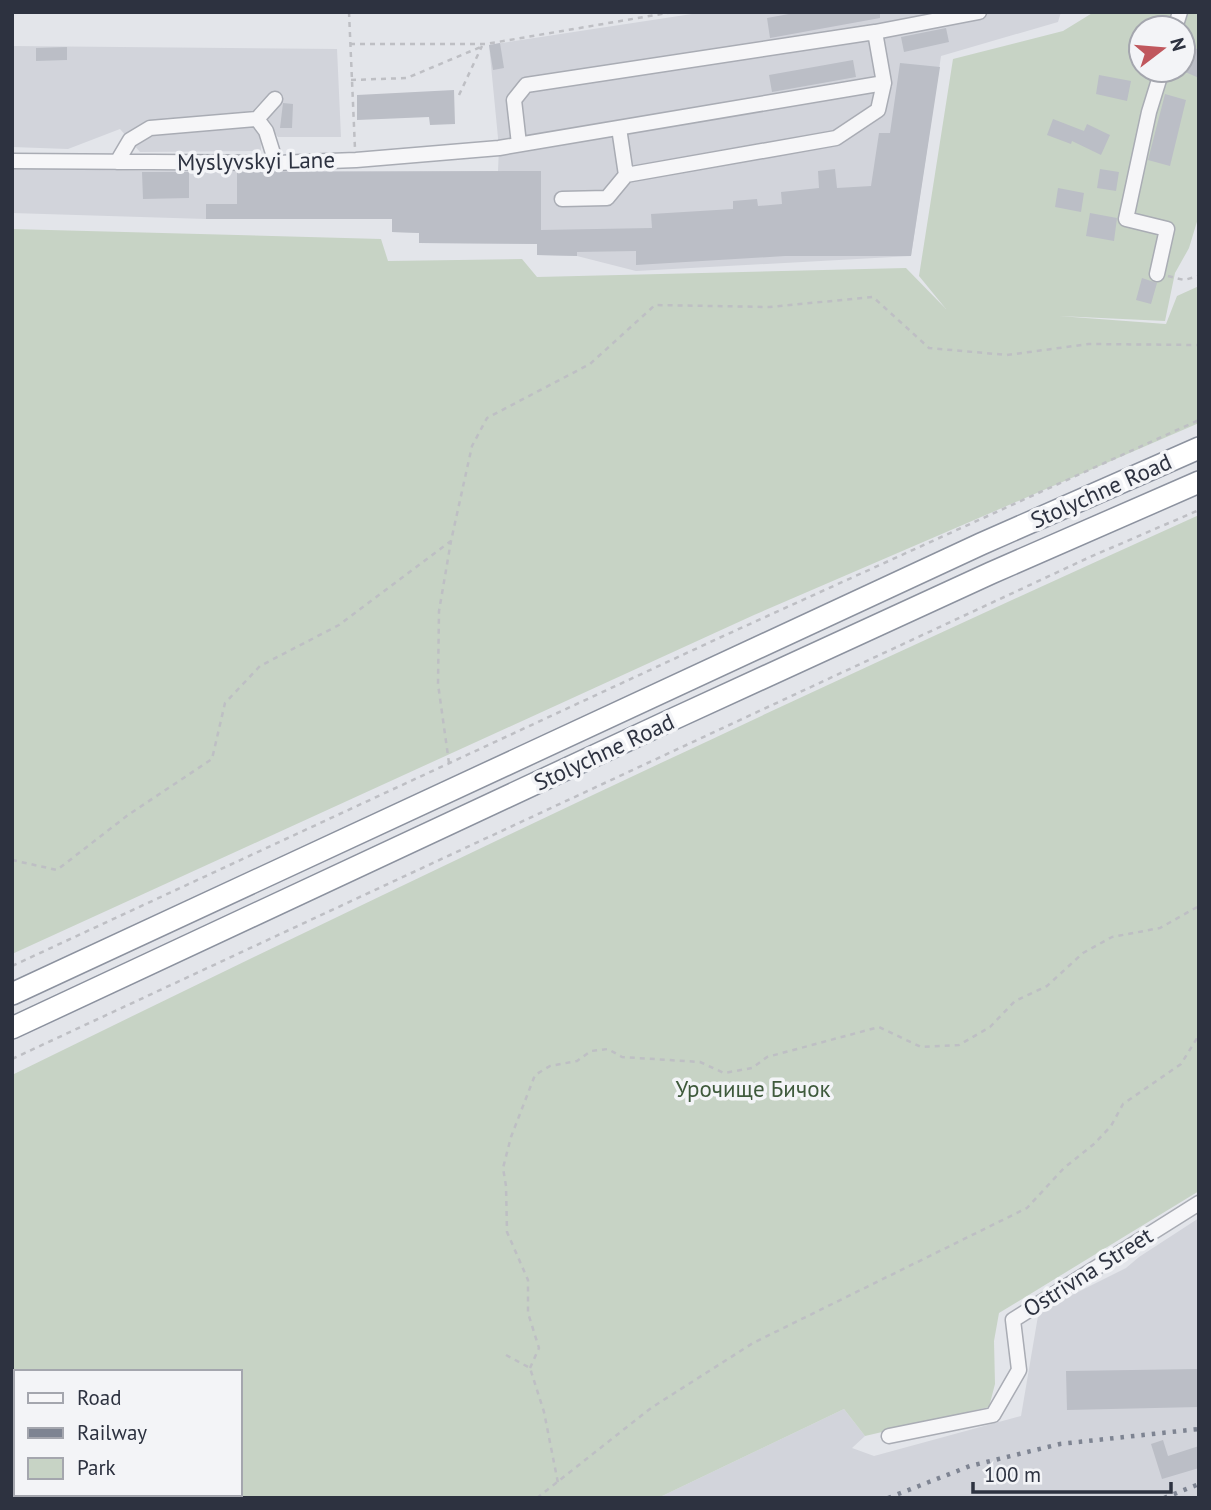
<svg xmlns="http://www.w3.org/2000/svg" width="1211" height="1510" viewBox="0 0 1211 1510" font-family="'PT Sans',sans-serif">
<rect width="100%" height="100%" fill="#e3e5ea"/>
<path fill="#d2d4db" d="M705,12h356l-3,10 -117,34 -30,200 -275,15 -59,-15 -40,-1v-11l-118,-1v-10l-27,-1v-13h-186l-194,-6v-45l130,3h356l1,-23 -10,-103z
M12,46l325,3 4,88h-63l-5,-6h-11l-1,20 -121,1 -20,-23 -52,20 -56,-2z
M1199,1218v280h-541l186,-89 21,27 -13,12 22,8 147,-40 17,-100 8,-8 80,-40 13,-11z"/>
<path fill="#c7d3c5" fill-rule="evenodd" d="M1094,12h105v203l-10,33 -14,25 -10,48 -106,-5 107,8 11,-28 22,-10v137l-445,192 -742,339v-725l369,10 7,22 134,-2 15,18 369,-9 40,41 -27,-33 34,-217 110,-28zM1141,28h42v42h-42z
M1199,515v676l-200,122 -5,28 1,43 -6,23 -124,29 -21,-27 -186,89h-646v-423c393,-193 788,-380 1187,-560zM16,1372h224v122h-224z"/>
<path fill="#bbbec6" d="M800,12h80v6l-110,20 -3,-20z
M946,28l3,14 -45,10 -3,-15z
M500,43l4,25 -11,2 -4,-25z
M1190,46l9,4v28l-16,-7v-10z
M67,47v13l-31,1v-13z
M853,60l3,17 -84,15 -3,-17z
M900,63l40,4 -29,189h-126l-149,9v-14l-59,1v4l-40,-1v-11l-118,-1v-10l-27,-1v-13h-186v-15h31v-32l304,-1v59l111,-2 -1,-14 82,-5v-8l24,-2 1,7 24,-2 -1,-12 38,-4 -1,-17 17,-2 2,19 34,-2 8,-53h11z
M1099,75l32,6 -4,20 -31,-7z
M454,90l1,34 -25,1 -1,-8 -72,3v-25z
M1165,94l21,6 -16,66 -22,-6z
M283,103l10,1 -1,24h-12z
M1053,119l31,12 3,-7 23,11 -9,20 -29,-14 -1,3 -24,-9z
M1100,169l19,3 -3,19 -19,-3z
M142,172h47v26l-46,1z
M1058,188l26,5 -3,19 -26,-5z
M1090,213l27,5 -3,23 -28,-5z
M1142,278l15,5 -6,21 -15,-4z
M1199,1369v38l-132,3 -1,-39z
M1163,1440l5,16 31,-10v22l-37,11 -11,-35z"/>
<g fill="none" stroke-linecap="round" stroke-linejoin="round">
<g stroke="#a9acb4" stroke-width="17">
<path id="minor" d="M1175,28l5,-16
M257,119l9,12 10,32
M619,128l7,47 210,-37 42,-28 6,-27
M519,144l-5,-44 12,-15 349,-53
M12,161l264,2 80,-3 143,-12 385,-65 -9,-51 104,-20
M117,162l13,-22 20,-12 107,-9 18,-20
M562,199l45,-1 19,-23
M1157,274l10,-45 -41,-10 23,-107 13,-42
M889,1436l104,-21 26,-45 -6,-50 186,-117"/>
</g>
<g stroke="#8c929f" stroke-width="24">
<path id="highway" d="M12,994l969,-450 218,-96
M12,1028l659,-308 320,-147 208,-91"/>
</g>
<path stroke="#bebfc4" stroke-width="2.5" stroke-dasharray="5 5" stroke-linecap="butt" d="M349,12l6,137
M350,44h136l187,-32
M351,80l56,-2 76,-32
M459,95l23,-49
M1168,276l16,4 15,-4
M449,763l-11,-79 1,-73 12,-70
M12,860l45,10 71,-55 84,-56 13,-56 35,-37 79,-41 112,-84 21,-95 15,-28 103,-54 65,-59 114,2 104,-10 56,51 78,7 82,-11 110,1
M12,966l707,-328 480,-218
M12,1059l1078,-502 109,-47
M506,1355l24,13 14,44 14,71
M530,1368l9,-20 -11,-35v-33l-21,-48 -1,-46 -3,-18 8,-31 24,-62 15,-9 27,-5 14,-10 17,-2 14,8 78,5 24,11 28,-5 15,-11 112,-30 42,20 38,-2 31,-18 25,-26 32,-15 36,-33 29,-16 48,-9 39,-22
M537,1498l114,-90 102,-65 274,-135 37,-40 30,-24 17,-18 12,-22 58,-40 18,-29"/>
<use href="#minor" stroke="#f6f6f8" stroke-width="14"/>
<use href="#highway" stroke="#fff" stroke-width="21"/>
<path stroke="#7e8492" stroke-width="4.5" stroke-dasharray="3.5 7" stroke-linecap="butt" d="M888,1498l82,-32 90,-22 139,-15
M1164,1498l35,-14"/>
</g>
<g text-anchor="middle" stroke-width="7" stroke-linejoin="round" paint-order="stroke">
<g font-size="23" fill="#2d3240" stroke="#f3f4f7">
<text transform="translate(256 161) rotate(-1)" y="8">Myslyvskyi Lane</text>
<text transform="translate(1101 491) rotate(-24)" y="8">Stolychne Road</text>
<text transform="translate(604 752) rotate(-25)" y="8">Stolychne Road</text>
<text transform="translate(1088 1272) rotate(-32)" y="8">Ostrivna Street</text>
</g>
<g font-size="23" fill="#3f5a3c" stroke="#f3f4f7">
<text x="753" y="1097">Урочище Бичок</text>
</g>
</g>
<rect width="1211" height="1510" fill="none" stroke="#2d3240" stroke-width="28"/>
<rect x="14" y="1370" width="228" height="126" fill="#f3f4f7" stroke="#a4a6ae" stroke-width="2"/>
<rect x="28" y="1393" width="35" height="10" fill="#f6f6f8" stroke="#a4a6ae" stroke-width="2"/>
<text x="77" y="1405" font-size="21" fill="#2d3240">Road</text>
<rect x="28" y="1428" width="35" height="10" fill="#7e8492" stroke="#a4a6ae" stroke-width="2"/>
<text x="77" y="1440" font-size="21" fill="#2d3240">Railway</text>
<rect x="28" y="1458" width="35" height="21" fill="#c7d3c5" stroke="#a4a6ae" stroke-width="2"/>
<text x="77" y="1475" font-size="21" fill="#2d3240">Park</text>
<g transform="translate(1162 49) rotate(74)"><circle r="33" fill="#f3f4f7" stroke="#a4a6ae" stroke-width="2"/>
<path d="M0-5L12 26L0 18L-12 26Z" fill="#c0575d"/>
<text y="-10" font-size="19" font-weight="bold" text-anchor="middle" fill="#2d3240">N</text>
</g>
<path d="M973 1482v10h198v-10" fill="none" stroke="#2d3240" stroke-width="3.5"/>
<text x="984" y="1482" font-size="21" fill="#2d3240" stroke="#f3f4f7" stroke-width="5" paint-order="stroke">100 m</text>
</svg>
